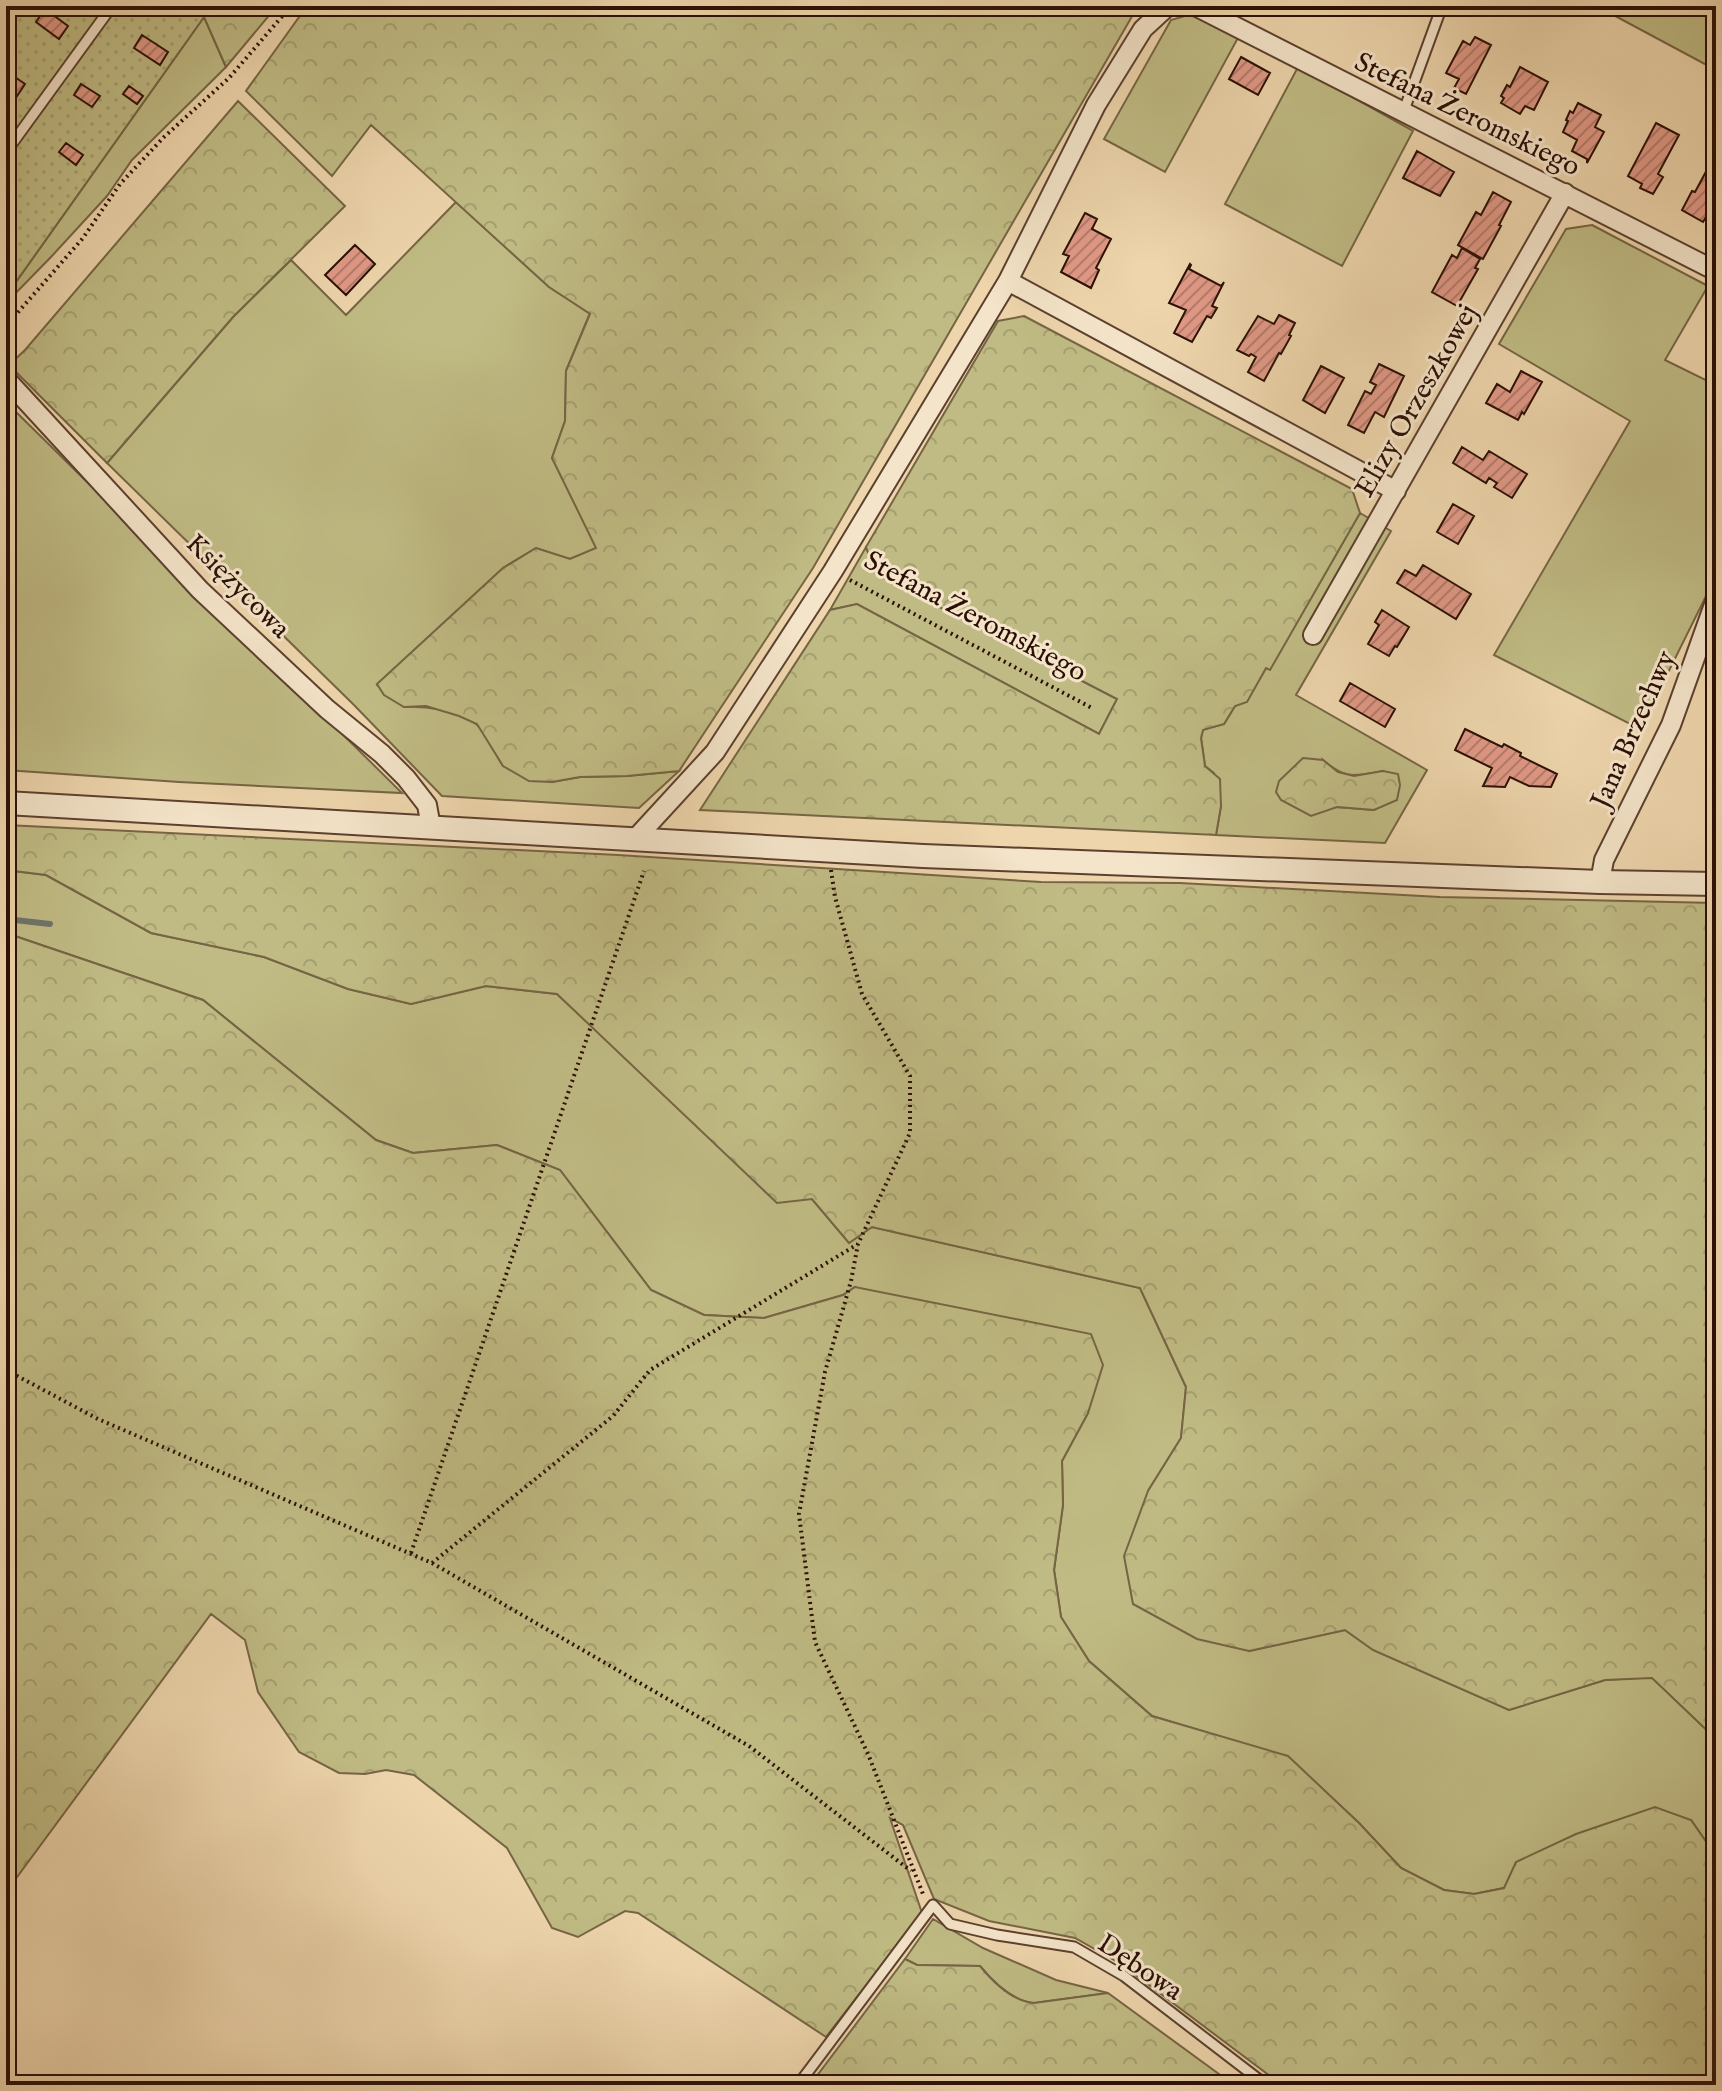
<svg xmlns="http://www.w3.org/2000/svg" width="1722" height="2091" viewBox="0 0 1722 2091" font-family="'IM FELL English',serif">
<defs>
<pattern id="forest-crowns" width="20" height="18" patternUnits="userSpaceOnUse" patternTransform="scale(2)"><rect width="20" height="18" fill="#c0bb84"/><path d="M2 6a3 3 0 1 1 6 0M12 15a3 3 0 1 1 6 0" fill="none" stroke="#a5a070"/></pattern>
<pattern id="park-dots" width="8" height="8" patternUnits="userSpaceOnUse" patternTransform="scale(2)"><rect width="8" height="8" fill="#c0bb84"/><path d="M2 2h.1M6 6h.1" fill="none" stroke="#a5a070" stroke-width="1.8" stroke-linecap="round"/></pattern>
<pattern id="building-hatch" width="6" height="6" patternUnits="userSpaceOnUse" patternTransform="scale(2)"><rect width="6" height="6" fill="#e19986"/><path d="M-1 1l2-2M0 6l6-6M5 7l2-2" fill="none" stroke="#b77b6c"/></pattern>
</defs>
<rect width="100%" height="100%" fill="#eed5ac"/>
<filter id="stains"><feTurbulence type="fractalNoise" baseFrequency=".0025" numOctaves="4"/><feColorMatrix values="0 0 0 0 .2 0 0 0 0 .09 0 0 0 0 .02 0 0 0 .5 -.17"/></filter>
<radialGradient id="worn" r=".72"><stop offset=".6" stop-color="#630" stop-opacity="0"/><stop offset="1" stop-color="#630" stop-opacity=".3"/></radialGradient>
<path fill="#c0bb84" stroke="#766544" stroke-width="2" fill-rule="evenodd" d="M1606,6h110v64l-112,-60z
M1195,13l44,23 -74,136 -61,-33 67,-119z
M204,17l22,50 -94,93 -25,36 -56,61 -45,46v-7z
M1298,67l115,64 -71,135 -117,-62z
M456,202l93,85 41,26 -24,58 -1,50 -13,37 45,90 -27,11 -34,-11 -33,20 -126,117 27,22c21,-1 55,3 72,17 8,6 21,32 27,42l49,16 28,-5 47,-1 52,-5 -40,37 -197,-12 -88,-91 -247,-242 126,-146 58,-57 55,55z
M1592,225l116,61 -43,74 51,25v191l-76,153 -146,-74 136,-234 -131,-77 67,-115z
M6,402l396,391 -223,-11 -173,-12z
M1360,513l31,18 -95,164 131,75 -42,73 -169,-8 5,-29 -7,-33 -9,-7 -4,-28 2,-9 21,-5 11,-18 12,-5 19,-33 4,1zM1323,760c23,20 31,16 60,11l-9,39 -37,-3z
M866,547l10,27 241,125 -18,35 -242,-130 -27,6z
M6,870l40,5 105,58 113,24 84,32 63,15 75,-18 71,8 43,40 212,165 37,44 23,-16 268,61 46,99 -5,51 -33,53 101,160 96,-21 28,20 136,60 96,-30 47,-3 64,62v117l-25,-36 -187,68 -30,6 -30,-4 -43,-22 -42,-45 -71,-66 -136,-41 -63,-55 -28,-44 -7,-47 9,-65 -1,-44 26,-48 -233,-126 -12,8 -79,23 -60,-3 -53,-25 -91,-120 -63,-25 -84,8 -37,-13 -173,-140 -197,-67z
M933,1919l50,29 73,32 52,13 -74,10c-22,-2 -41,-21 -54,-37l-63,-1 -12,-6z"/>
<path fill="url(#forest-crowns)" stroke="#766544" stroke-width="2" d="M207,6h70l-51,61 -22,-50z
M307,6h831l-325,562 -134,203 -52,5 -47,1 -28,5 -23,-1 -26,-15 -26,-42 -18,-8 -33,-10 -22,1 -20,-12 -7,-11 126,-116 33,-20 34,11 26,-11 -44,-90 13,-37 1,-50 24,-57 -41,-27 -178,-162 -39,51 -86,-85z
M238,101l107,105 -112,111 -126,146 -98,-98 16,-15z
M1024,316l328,173 8,24 -90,157 -4,-2 -19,34 -12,4 -11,18 -21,6 -2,8 4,28 15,13 1,27 -5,29 -516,-25 130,-200 27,-6 242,130 18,-35 -241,-125 -10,-27 132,-226z
M1303,758l20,2 15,12 16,4 29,-5 15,3 2,11 -3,15 -23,10 -37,-3 -26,9 -30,-16 -5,-8 3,-11z
M6,825l612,30 423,27 139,1 260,14 276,6v836l-64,-61 -47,2 -96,30 -136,-60 -28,-20 -96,21 -52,-12 -64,-35 -9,-48 24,-65 33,-53 5,-51 -46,-99 -268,-61 -23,16 -37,-44 -35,4 -220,-209 -71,-8 -75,18 -63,-15 -84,-32 -113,-24 -105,-58 -40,-5z
M6,933l197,67 173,140 37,13 84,-8 63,25 91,120 53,25 60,3 79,-23 12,-8 236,47 12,31 -15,48 -26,48 1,44 -9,65 7,47 28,44 63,55 136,40 71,67 42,45 43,22 30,4 30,-6 12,-26 60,-28 79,-27 36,13 25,36v229h-434l-161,-121 -46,-26 -86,-17 -55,-22 -31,-74 -13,-7 32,95 -96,124 -188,-124 -13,-2 -47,26 -26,-9 -45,-80 -93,-73 -28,-5 -21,4 -26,-1 -40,-21 -41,-60 -13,-52 -34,-26 -205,278z
M905,1959l12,6 63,1c13,16 32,35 54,37l74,-10 126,92h-424z"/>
<path fill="url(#park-dots)" stroke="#766544" stroke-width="2" d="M6,6h201l-3,11 -198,279z"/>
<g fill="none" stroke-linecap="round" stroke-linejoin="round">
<path stroke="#6d746a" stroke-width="6" d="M6,919l44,5"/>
</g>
<path fill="url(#building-hatch)" stroke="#2b0f05" stroke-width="2" d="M45,9l23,17 -9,13 -23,-17z
M142,35l26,17 -8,13 -26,-17z
M1475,37l16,8 -25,49 -12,-6 5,-9 -13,-6 17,-32 7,4z
M1241,57l29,16 -12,22 -29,-16z
M1520,67l28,15 -14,28 -9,-4 -5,8 -19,-11 3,-5 -3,-2 6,-11 3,2z
M9,73l16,11 -10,15 -9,-6v-16z
M81,84l19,12 -8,11 -18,-12z
M129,86l14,10 -6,8 -14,-10z
M1578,103l23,12 -6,12 9,5 -17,31v-4l-15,-8 5,-11 -14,-8 5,-11 -2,-1 4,-9 3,2z
M1656,123l23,12 -21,39 5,3 -10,17 -13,-6 2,-4 -14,-8z
M66,143l17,12 -7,10 -17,-13z
M1417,151l37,21 -14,24 -37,-18z
M1716,153v47l-13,22 -21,-12 10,-19 3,1z
M1493,192l18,10 -12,23 2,1 -18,33 -25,-14 18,-33 5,3z
M1085,213l12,6 -5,10 19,10 -15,29 3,2 -8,18 -30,-16 8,-16 -6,-2z
M355,245l20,19 -29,31 -21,-20z
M1462,248l18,11 -5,9 3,1 -21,37 -25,-14 20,-37 5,3z
M1190,264l1,1 -2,4 32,17 3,-4 -12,24 5,2 -6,10 -4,-2 -15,26 -18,-9 12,-23 -17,-7z
M1279,315l16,8 -6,12 2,1 -10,18 -2,-1 -15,28 -16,-9 8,-15 -5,-3 -2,2 -12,-6 21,-34 16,8z
M1379,364l25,12 -20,41 -9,-5 -11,21 -16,-8 17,-34 6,3 5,-9 -6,-3z
M1321,366l23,12 -19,35 -22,-13z
M1521,371l21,11 -18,32 -2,-2 -4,8 -32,-17 11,-19 13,8z
M1462,447l21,13 6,-9 38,23 -15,24 -18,-11 3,-4 -8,-5 -3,5 -33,-20z
M1453,504l21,12 -16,28 -21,-12z
M1423,565l48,29 -15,25 -59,-36 8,-13 11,6z
M1382,610l27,17 -12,20 -2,-1 -6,10 -21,-12 11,-19 -4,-3z
M1350,683l45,26 -10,18 -45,-26z
M1465,729l37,18 2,-3 17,9 -1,3 37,18 -6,13 -22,-1 -19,-9 -5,10 -22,-1 9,-18 -37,-18z"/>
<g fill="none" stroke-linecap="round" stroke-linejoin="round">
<g stroke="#5c402f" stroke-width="13">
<path id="service" d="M1403,113l39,-107
M6,152l106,-146
M798,2085l135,-180 17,19 47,11 77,12 50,29 142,109"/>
</g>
<g stroke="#5c402f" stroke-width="22">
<path id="minor" d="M1195,6l521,265
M1008,281l388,210
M6,379l194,211 127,119 55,45 24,24 21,27 4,22
M1313,635l252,-442
M636,838l79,-86 118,-181 175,-290 88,-176 47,-76 25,-23
M1600,882l4,-22 67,-135 45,-126"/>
</g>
<g stroke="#5c402f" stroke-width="26">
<path id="tertiary" d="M6,803l917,53 677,26 116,2"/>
</g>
<path stroke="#2b0f05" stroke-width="4" stroke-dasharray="2 4" stroke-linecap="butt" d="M6,326l77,-88 37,-54 44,-47 65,-59 62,-72
M850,580l242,128
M831,870l4,27 27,97 48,82v57l-52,111 -7,37 -26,91 -26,142 16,128 53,112 55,140
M6,1370l92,49 334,144 181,-147 37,-46 208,-126
M411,1553l233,-682
M432,1563l317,183 162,125"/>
<use href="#service" stroke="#f4e4c9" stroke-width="9"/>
<use href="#minor" stroke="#f4e4c9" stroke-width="18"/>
<use href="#tertiary" stroke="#f4e4c9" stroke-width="22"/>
</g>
<g text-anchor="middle" stroke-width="6" stroke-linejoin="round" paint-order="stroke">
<g font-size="28" fill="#2b0f05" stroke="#f4e4c9">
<text transform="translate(1468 113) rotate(26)" y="10">Stefana Żeromskiego</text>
<text transform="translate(1415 400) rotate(-60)" y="10">Elizy Orzeszkowej</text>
<text transform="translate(239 585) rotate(45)" y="10">Księżycowa</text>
<text transform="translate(976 615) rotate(28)" y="10">Stefana Żeromskiego</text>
<text transform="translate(1632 729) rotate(-66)" y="10">Jana Brzechwy</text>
<text transform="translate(1141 1966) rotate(34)" y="10">Dębowa</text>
</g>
</g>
<rect width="1722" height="2091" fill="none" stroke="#eed5ac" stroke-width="32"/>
<rect x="8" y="8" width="1706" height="2075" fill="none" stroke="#2b0f05" stroke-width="4"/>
<rect x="16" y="16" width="1690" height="2059" fill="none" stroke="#2b0f05" stroke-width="2"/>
<rect width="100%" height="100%" filter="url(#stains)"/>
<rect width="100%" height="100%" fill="url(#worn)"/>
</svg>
